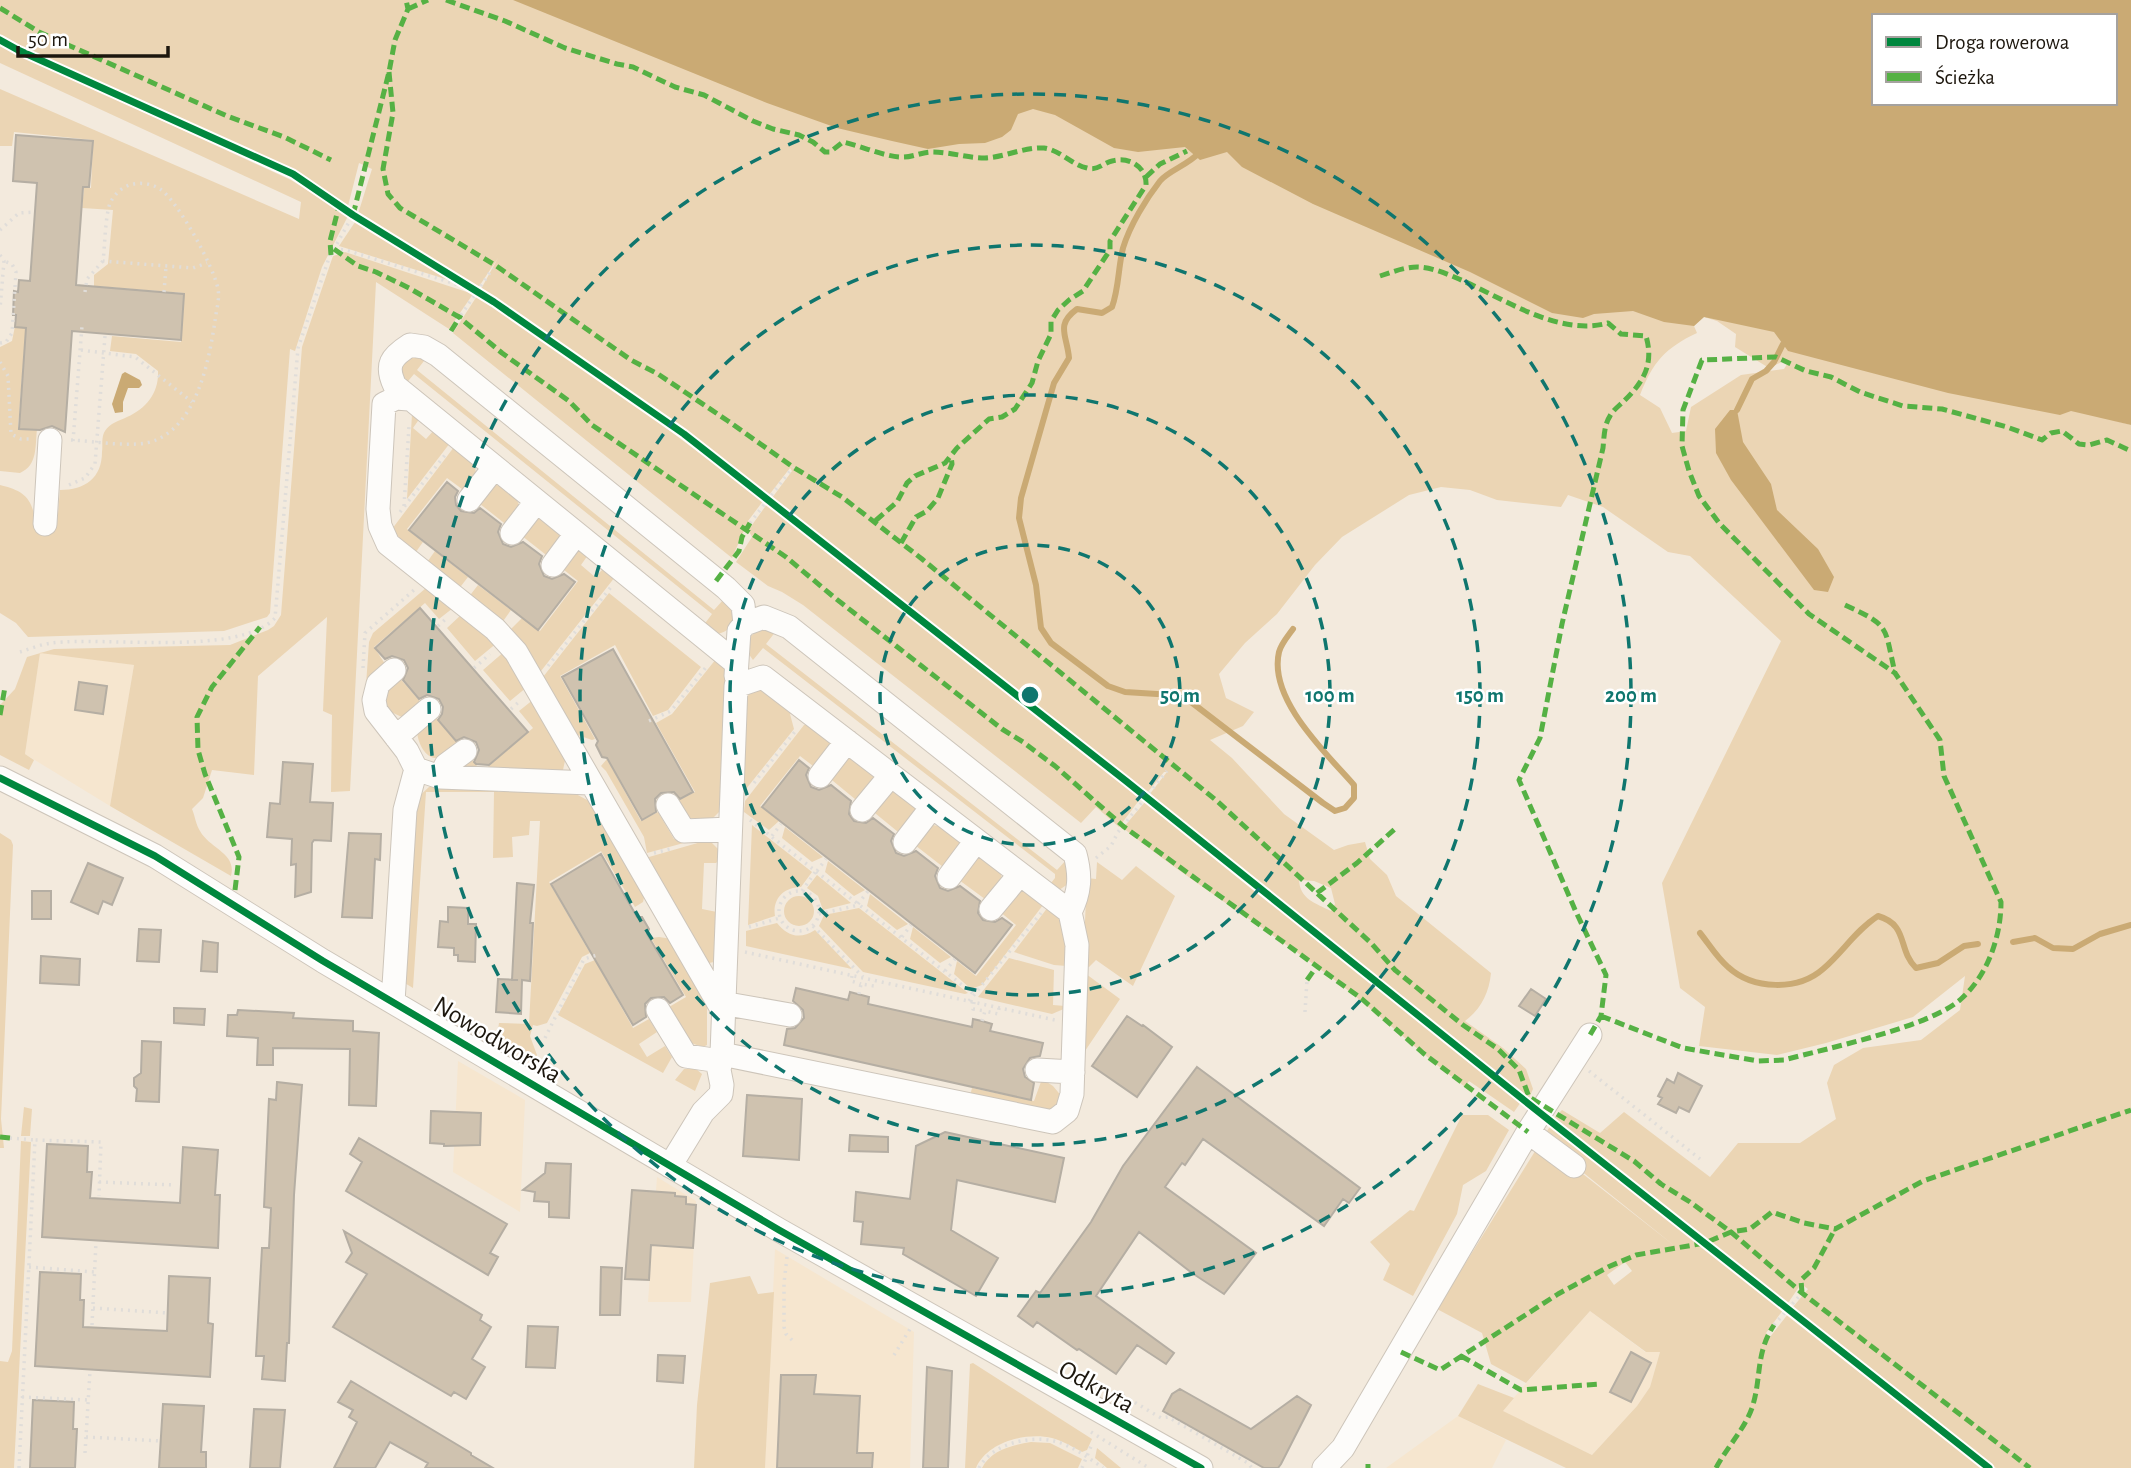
<svg xmlns="http://www.w3.org/2000/svg" width="2131" height="1468" viewBox="0 0 2131 1468" font-family="'Alegreya Sans',sans-serif">
<rect width="100%" height="100%" fill="#f3eadd"/>
<path fill="#f6e6cf" d="M40,652l94,13 -24,141 -85,-52z
M458,1061l67,39 -5,112 -67,-40z
M657,1177l39,24 -5,101h-43z
M775,1249l139,83 -4,136h-145z
M1590,1311l55,41h15l-10,35 -13,19 -45,49 -90,-44z
M1458,1416l48,24 -14,28h-106z"/>
<path fill="#ebd5b4" fill-rule="evenodd" d="M0,0h519l307,72 360,54 299,126 646,173v1043h-135l-203,-161 15,-18 -7,-5 -13,19 -234,-185 8,-8 38,23 24,-21 86,65 28,-34h62l36,-24 -9,-36 7,-18 29,-17 58,-8 39,-30 5,-34 -52,41 -87,26 -49,12 -78,-9 6,-39 -25,-19 -18,-105 119,-242 -91,-85 -22,-4 -65,-45 -35,-12 -7,12 -64,-7 -27,-10 -29,-3 -32,8 -67,42 -27,28 -38,49 -32,29 -26,31 7,24 28,14 -11,14 -33,14 22,18 52,56 50,36 14,-5 17,-3 5,17 17,16 9,21 95,77c-2,20 -10,36 -26,48l38,27 23,21 7,20 -4,9 -380,-303 18,-23h-3l-17,21 -375,-295 20,-27 -2,-3 -21,27 -126,-95 -162,-111 17,-31 -20,30 -120,-74 14,-45 -13,-6 -11,43 -51,-35 -271,-122 -26,-15zM1704,317l13,4 19,13 -1,13 34,21 17,-8 3,1 -5,8 -43,6 -50,32 -5,24 -14,2 -12,-25 -20,-13c13,-33 25,-47 57,-62l-3,-7zM1299,880l15,1 17,7 4,16 -4,7c-16,-8 -31,-12 -32,-31z
M0,46l291,134 57,36 -26,51 -27,84 -5,-2 -20,264 -3,4 -43,14 -196,6 -12,-14 -16,-10v-128c25,6 32,13 36,39l21,1 3,-35c25,0 42,-12 42,-38 1,-6 -1,-15 3,-21 5,-8 14,-10 22,-14 20,-9 32,-25 31,-46l-22,-17 -26,-3 2,-15 69,6 3,-49 -90,-7v-11l14,-11 5,-54 -31,-2 2,-20h7l2,-48 -79,-8 -2,14h-12v-57l299,130 2,-17 -301,-139z
M355,222l100,60 -116,-36z
M345,252l128,42 -24,35 -73,-47 -26,509 -19,1 1,-77 -9,-4 4,-94 -69,59 -4,99 -42,-5 -9,28 -11,11c3,7 4,16 8,22 10,18 37,22 31,45l-121,-70 24,-141 -94,-12 -15,101 9,6 -5,10 -29,-15v-50l15,-16 12,-32 27,-8 176,-4 38,-15 6,-4 7,-11 21,-268 31,-91z
M477,296l156,107 130,98 -15,20 4,4 15,-21 373,295 -21,28 -23,-20 -15,16 -278,-218 -21,-13 -14,-6 -32,-24 16,-25 -6,-11 -14,32 -279,-225z
M15,326l11,1 -8,100 19,2c-2,17 1,36 -17,44l-20,-2v-124l12,-6z
M410,355l17,2 -10,13 297,240 10,-11c11,13 14,30 -6,35l-15,-8 9,-12 -298,-240 -10,12 -2,-3 -1,-19z
M412,414l8,4 -7,10 13,11 9,-10 15,14 -43,56z
M454,447c20,16 31,22 12,45l-19,-14 -40,51 16,13 -10,14 -24,-23z
M489,484c15,0 30,11 31,27l-12,15 -33,-26z
M530,518c14,0 25,7 31,20l-11,20 -33,-26z
M435,551l33,26 -10,13 -33,-25z
M577,551l11,4 -7,10 14,12 9,-9 11,9 -74,94h-6l-26,-40 13,-13 18,13 38,-50 -19,-15z
M478,585l33,25 -10,14 -33,-26z
M426,588l27,20 -14,11 -14,-16 -51,44 13,20 -21,18 3,-43 4,-9z
M609,593l92,74 -33,43 -15,6 -38,-71 -55,31 35,63 -3,1 -23,-8 -26,-55z
M462,614l36,28 -23,19 -28,-33z
M764,628l12,3 -10,13 291,226 10,-11 1,25 -9,6 -12,-2 8,-10v-4l-292,-226 -10,12 -5,-7 1,-15 9,-8z
M505,651l22,36 -17,14 -27,-31z
M716,659l12,14 -5,135 -11,11 -23,-1 -12,-17 18,-9 -39,-69 16,-9z
M397,675l28,32 -21,11 -13,-6 -6,-7 1,-22z
M762,689l33,22 -5,3 4,15 -48,60 -7,-2 5,-84 5,-9z
M534,699l32,57 -3,14 -8,6 -92,-1 -6,-11 11,-9 14,17 51,-44 -14,-17z
M433,714l28,33c-6,3 -14,9 -21,11 -15,3 -23,-17 -23,-28z
M813,724l17,15 1,8 -14,22 -17,-13 -40,50 19,15 -10,9 -25,-18 1,-11 59,-76z
M852,755l22,18v15l-13,16 -34,-28 11,-14z
M607,759l34,62 17,-9 16,27 17,2 -44,12 -3,-16 -38,-66 -5,-5z
M440,783l52,1 6,8h15l1,-7 49,2 26,14 56,92 -2,9 -8,5 -34,-56 -52,31 41,71 -8,4 -35,66 -10,3 -4,-1 -3,11 7,19 -2,5 -38,-23 2,-14 30,1 11,-203h-10l-1,14 -17,2 1,20 -20,1 1,-66h-68l-13,196 -10,-6 13,-183 13,-12z
M887,791c15,1 26,7 30,21l-14,24 -33,-27z
M1145,802l376,300 -7,10 -45,-31 -4,6c-49,-37 -92,-79 -141,-115 -66,-49 -136,-92 -201,-144z
M752,825l60,47 -11,15c-17,0 -29,12 -26,29l-27,9z
M929,825c14,0 27,6 32,20l-14,25 -36,-28z
M785,827l38,30 -11,5 -30,-24z
M0,833l11,7 2,5 -12,274 3,29h-4z
M701,842l11,1 8,8v8l-4,4h-12l-2,46 15,3 -3,50 -10,2 -53,-90 -2,-17z
M984,858l16,12 2,9 -13,23 -34,-25 17,-18z
M828,861l37,29 -11,6 -29,-24z
M1097,862l25,18 14,-14 39,30 -42,90 -37,-26 -7,7 -6,-3 4,-86 9,1z
M817,875l34,28 -28,7 -5,-14 -11,-8z
M1020,891l7,1 16,13 -61,80 -11,4 -17,-15 3,-13 19,15 40,-51 -17,-14z
M870,894l38,30 -11,6 -30,-24z
M784 911a15 15 0 1 1 30 0a15 15 0 1 1-30 0Z
M1048,907c25,20 21,29 19,59l-13,-1 -40,-13z
M859,908l109,85 -3,1 -102,-22 -44,-46 5,-11z
M777,923c10,13 23,17 38,7l37,39 -106,-23v-15z
M913,927l38,30 -11,6 -30,-24z
M659,937l13,2 35,63v43l-4,2 -12,-4 -22,-36 17,-10 -35,-59z
M1009,958l45,12 -1,35 12,1 1,2 -14,6 -74,-17z
M595,960l38,68 16,-9 8,13 -18,12 8,13 18,-11 7,11 -9,16 -105,-58 27,-51z
M1082,971l38,28 -35,52z
M684,1069h12l6,5 -7,17 -20,-11z
M1042,1079l11,7 10,12 -6,13 -87,-15 2,-8 62,13z
M24,1107l8,2 -2,27h-9z
M1462,1115h26l21,15 -23,41 -23,14 -6,29 -44,82 -30,-16 7,-16 -20,-22 40,-32 4,1z
M1551,1125l232,185 -17,23 4,4 18,-23 195,154h-417l-108,-52 20,-32 36,14 -11,13 89,44 45,-49 13,-19 10,-35h-14l-56,-41 -64,72 -35,-19 -9,-31 -45,-24 100,-161 37,19 102,80 -101,-81 7,-9 -35,-26zM1625,1262l7,9 -18,14 -7,-10z
M21,1141l10,1 -17,326h-14v-107l8,1 4,-11z
M750,1276l8,18 16,-2 -9,176h-71l3,-63 13,-122z
M973,1363l119,76 -5,11 -5,2c-9,-5 -19,-11 -30,-14 -26,-6 -65,4 -76,30h-11l5,-104z
M1031,1442l19,1 32,16 -4,9h-96c9,-18 31,-23 49,-26z
M1097,1448l24,20h-14l-12,-10z"/>
<path fill="#caaa74" fill-rule="evenodd" d="M513,0h1618v425l-60,-14 -11,4 -112,-22 -160,-42 -14,-19 -70,-15 -10,9 -30,-4 -31,-11 -39,3 -11,4 -31,-5 -82,-41 -157,-68 -71,-37 -15,-15 -27,8 -15,-13 -47,5 -24,-4 -59,-33 -22,-6 -15,5 -7,16 -9,7 -17,6 -26,1 -31,5 -36,-8 -55,-13 -70,-25zM1874,16h241v87h-241z
M125,372l15,8 2,5 -3,3h-11l-5,14v10l-8,1 -3,-9 10,-30z
M1730,410h7l6,32 28,42 6,26 41,39 16,28 -6,15 -14,-2 -83,-110 -15,-27 -1,-24z"/>
<g fill="none" stroke-linecap="round" stroke-linejoin="round">
<path stroke="#caaa74" stroke-width="6" d="M1200,152c-12,13 -32,19 -40,29 -14,18 -30,44 -37,67 -5,20 -4,40 -11,59l-10,6 -25,-4c-22,16 -10,26 -8,49l-15,25 -33,115 -2,20 17,67 5,43 10,15 57,43 17,6 48,3 18,7 132,101 12,8 10,-3 9,-10v-13c-28,-32 -86,-86 -75,-133 2,-8 9,-16 14,-23
M1737,410l15,-31 14,-8 8,-9 9,-18
M1700,933c9,11 17,25 28,34 25,23 70,24 95,2 20,-17 33,-39 55,-53 31,9 19,33 38,52l22,-5 26,-17 14,-2
M2013,942l22,-4 18,10 20,1 27,-15 31,-9"/>
</g>
<path fill="#cfc2af" stroke="#b5aea3" stroke-width="2" d="M16,135l77,6 -4,46h-6l-7,98 108,9 -3,46 -109,-9 -7,101 -13,-6 -12,4 -21,-1 7,-101 -11,-1 1,-12h-3l1,-24 4,1 1,-12 11,1 7,-98 -24,-2z
M447,482l11,9 -3,6 1,8 5,6 13,2 6,-5 21,16 -3,8 5,12 8,3 12,-5 19,14 -3,8 5,12 8,3 12,-5 11,8 -37,48 -129,-100z
M420,608l108,124 -39,33 -13,-1 -2,-2 5,-12 -3,-8 -12,-5 -8,4 -18,-21 4,-6 1,-7 -4,-8 -12,-4 -8,4 -16,-19 5,-12 -4,-8 -12,-4 -7,3 -10,-11z
M613,649l80,143 -13,7 -6,-7 -13,1 -6,6 1,13 -14,8 -35,-62 -5,-1 -6,-12 2,-4 -36,-64z
M79,682l28,4 -4,28 -28,-4z
M799,760l10,8 -3,7 5,12 8,3 12,-5 20,16 -2,13 5,7 12,2 7,-5 21,16 -3,7 5,12 8,3 12,-5 22,17 -3,8 5,12 8,3 12,-5 20,15 -2,12 5,7 12,2 7,-4 10,7 -37,48 -213,-166z
M283,762l30,2 -3,38 23,1 -2,38 -17,-1 -2,3 -1,49 -16,5 1,-33 -5,1 1,-26 -25,-2 3,-34 10,1z
M349,833l32,1 -1,26 -5,-1 -3,59 -30,-1z
M601,854l36,63h5l7,12 -2,5 36,61 -13,8 -6,-6 -13,1 -6,6 1,13 -13,8 -82,-141z
M88,863l35,15 -11,27 -9,-4 -5,13 -27,-12z
M517,883l17,2 -4,38h3l-3,58 -8,-1 -1,34 -25,-2 2,-33 20,1h-6z
M32,891h19v28h-19z
M448,907l20,1v16h8l-1,38 -17,-1v-6h-4v-7l-16,-1 2,-26 8,1z
M139,929l22,1 -2,32 -22,-1z
M203,941l15,2 -1,29 -16,-1z
M41,956l39,3 -1,26 -39,-2z
M796,988l52,12 2,-8 19,5 -1,7 104,23 1,-8 9,2 10,3 -2,7 53,12 -3,13 -10,2 -7,11 2,8 9,6 -3,17 -247,-55 3,-16 8,-1 9,-10 -1,-8 -10,-9z
M1531,989l15,10 -11,17 -16,-10z
M174,1008l31,1 -1,16 -30,-2z
M238,1010l56,3 -1,5 60,3v10l26,2 -3,73 -27,-1 1,-56 -77,-1v17h-16l1,-27 -31,-2 1,-21h9z
M1127,1016l15,10 1,-1 29,22 -35,50 -45,-31z
M142,1041l19,1 -2,60 -23,-1 1,-12 -3,-3v-8l7,-5z
M1197,1067l163,121 -11,15 -6,-4 -19,27 -121,-87 -18,26 -3,-2 -17,24 91,66 -32,41 -32,-21 -53,-41 -43,64 78,57 -8,11 -29,-19 -21,29 -37,-25 -2,1 -40,-28 -4,5 -15,-11 18,-25 4,2 51,-71 32,-56z
M1678,1073l24,13 -13,26 -10,-5 -3,6 -18,-9 4,-6 -4,-2 9,-17 7,4z
M277,1082l25,3 -8,110 -5,148h-2l-2,38 -23,-2 2,-23h-8l6,-108h7l2,-40 -7,-1 5,-108 7,1z
M747,1095l55,4 -3,61 -56,-4z
M431,1111l50,2 -1,32 -36,1v-2l-14,-1z
M945,1132l119,26 -9,44 -98,-22 -6,50 47,28 -22,38 -73,-42 1,-6 -43,-4 2,-22 -9,-1 2,-29 54,7 6,-53z
M850,1135l38,2v15l-39,-1z
M359,1138l148,86 -17,29 8,4 -10,18 -142,-84 16,-29 -12,-8z
M47,1144l41,2 -1,26h5l-2,26 90,5 3,-56 35,3 -3,45h5l-2,53 -176,-11z
M546,1163l25,1 -2,54 -20,-1v-15l-15,-1 1,-9 -12,-2 22,-17z
M632,1190l43,3v3l11,1v7l10,1 -3,43 -42,-3 -2,35 -24,-1z
M344,1231l138,84 -2,5 11,7 -19,32 13,8 -19,32 -12,-7 -3,4 -118,-69 34,-53 -21,-12 6,-9z
M601,1267l21,1 -2,47h-20z
M40,1272l41,2 -1,26h4l-1,27 84,4 2,-55 41,2 -2,45 5,1 -3,53 -175,-11z
M528,1326l30,1 -3,41 -29,-1z
M1631,1352l20,11 -20,39 -21,-10z
M658,1355l27,1 -2,27 -26,-2z
M927,1367l25,4 -4,97h-25z
M781,1375h35l-2,19 46,2 -3,57h16l-1,15h-95z
M351,1381l120,72v2l22,13h-68l3,-5 -38,-21 -15,26h-41l23,-46 -8,-5 4,-7 -15,-8z
M1180,1389l71,40 46,-33 14,9 -30,59 -3,4h-14l-101,-57 9,-17z
M33,1400l41,2 -1,27h4l-2,39h-45z
M163,1404l41,2 -3,46h5v16h-47z
M254,1409l31,1 -5,58h-30z"/>
<g fill="none" stroke-linecap="round" stroke-linejoin="round">
<g stroke="#cdc5ba" stroke-width="25">
<path id="minor" d="M409,399l-13,-1 -12,6 -6,105 2,17 8,18 107,85 21,23 206,357
M469,500l25,-32
M45,524l5,-84
M512,533l24,-31
M553,565l23,-31
M736,663l-341,-277c-10,-21 -4,-29 15,-41l14,2 14,8 288,233 17,17 2,19
M394,670l-16,14 -4,16 2,11 31,40 9,18
M736,676l3,-45 6,-7 19,-7 25,10 286,227c6,22 5,38 -5,58
M396,737l33,-28
M820,776l27,-35
M440,777l6,-12 19,-14
M0,778l155,78 168,105 456,269 422,238
M668,805l16,26 46,-2
M862,810l29,-35
M905,842l27,-35
M949,877l27,-36
M991,909l29,-35
M393,1002l12,-192 11,-41 24,8 150,6
M722,1003l68,12
M658,1010l28,46 34,5
M1037,1070l36,2
M1528,1132l46,34
M670,1166l33,-54 18,-18 1,-9 -3,-15 3,-16 14,-368 27,-9 307,235 7,33 -5,149 -5,17 -14,11 -331,-68
M1324,1468l19,-20 185,-316 62,-97"/>
</g>
<path stroke="#e0ddd9" stroke-width="3.5" stroke-dasharray="2 5" stroke-linecap="butt" d="M0,230l19,-17 16,-1
M334,249l12,1 129,40
M0,255l4,6 -4,48
M85,292l2,-13 16,-18
M164,292l2,-25
M461,315l32,-47
M0,343l6,-1 6,-9 4,-61 -4,-8 -8,-3
M81,350l54,7 57,45
M0,362l8,14 3,58 10,5h8
M71,440c23,1 65,9 85,0 42,-18 53,-80 59,-119 1,-10 5,-22 3,-32 -4,-22 -40,-88 -58,-100 -9,-6 -21,-7 -31,-4 -8,3 -15,10 -19,18 -5,15 -5,42 -7,58l90,7 14,-5
M73,441l9,-115
M69,485l16,-7 10,-14 10,-128
M404,506l5,-80
M400,512l45,-57
M750,523l43,-56
M438,626l10,-9
M20,652c10,-3 21,-8 32,-9 52,-7 187,14 223,-25l23,-270 31,-90 24,-43
M548,666l63,-79
M363,668l2,-35 49,-43
M474,668l16,-14
M511,709l10,-9
M649,721l22,-10 36,-45
M754,783l43,-54
M750,820l225,175
M772,836l9,-12
M654,853l20,-5
M1096,858l15,-12 7,-14 49,-61
M817,871l9,-12
M802,891l14,-20
M779 911a20 20 0 1 1 40 0a20 20 0 1 1-40 0Z
M858,904l10,-13
M819,914l40,-9
M813,926l50,51
M749,927l31,-9
M902,937l9,-12
M745,952l310,68
M945,971l10,-12
M852,976l-1,5 10,3
M859,994l2,-10 13,2 1,-5
M969,1001l72,-88
M974,1002l-1,7 12,2
M1305,1012l2,-32
M982,1021l3,-10 13,3 1,-6
M545,1038l39,-79 13,-4
M1589,1071l111,88
M10,1138l25,2
M99,1182l76,3
M787,1257l-3,26v44l2,7 7,7
M29,1267l66,5
M93,1308l75,5
M92,1325l4,-83
M1774,1325l28,-32
M894,1355l16,-26
M1116,1394l8,2 37,22 7,-1 80,46 4,5
M22,1397l66,3
M1091,1432l58,36
M86,1437l75,4
M85,1453l5,-82
M19,1468l16,-328 66,2 -2,54
M979,1468c12,-24 51,-33 75,-27 17,4 35,17 49,27
M1082,1468l10,-24"/>
<use href="#minor" stroke="#fdfcfa" stroke-width="23"/>
<path stroke="#55b144" stroke-width="5" stroke-dasharray="10 5" stroke-linecap="butt" d="M446,0l59,21 60,27 52,16 16,3 42,20 29,8 49,26 20,8 26,6 14,7 12,10h5l13,-10c18,4 40,14 57,15 12,1 21,-5 32,-5 18,0 36,6 53,6 20,-1 39,-11 59,-10 16,2 28,17 43,20 11,3 16,-5 25,-7 17,-5 35,6 34,24l-36,56v9l-27,41 -14,9 -11,10 -7,11v13l-13,27 -6,22 -17,26 -13,8 -13,2 -32,29 -12,15 -30,13 -8,7 -10,19 -23,20
M0,8l39,24 188,84 57,21 47,23
M408,9l20,-9
M389,72l4,41 -10,56 5,25 12,14 95,57 136,95 27,14 70,47 65,46 49,30 80,62 295,242 154,142 24,27 68,55 35,24 21,21 10,27 105,64 27,23 29,18 41,30 71,61 228,175
M1146,177l14,-13 27,-13
M353,215l36,-143 6,-32 13,-31 -2,-9
M334,249l24,17 18,6 33,16 50,29 43,36 67,48 23,24 194,132 49,41 167,131 21,13 32,24 68,60 239,173 61,54 105,79
M331,255l-1,-14 9,-35
M1380,276c12,-4 25,-9 37,-9 14,0 30,7 42,12 44,19 100,58 149,44l13,11 25,2c8,28 -2,45 -21,64 -5,5 -12,10 -15,16 -6,9 -6,22 -7,32l-41,176 -22,114 -21,42 57,132 30,63 -5,41 -11,19
M451,331l10,-16
M901,543l15,-26 11,-6 11,-13 14,-34 -1,-8
M716,581l23,-30 3,-14 8,-14
M1845,605c46,21 39,21 50,68
M0,715l5,-28
M235,890l4,-33 -34,-83 -7,-24 -1,-33 15,-30 48,-60
M1317,893l40,-30 40,-36
M1307,980l10,-14
M1601,1016l82,32 75,13 26,-1c44,-12 146,-33 177,-61 27,-24 40,-63 40,-97l-57,-126 -4,-36 -45,-67 -86,-59 -90,-91 -20,-27 -10,-25 -7,-25 1,-36 19,-50 74,-3 30,14 25,6 29,15 43,14 39,3 65,18 35,13 9,-7 11,-2 17,13 10,1 18,-5 24,11
M0,1137l10,1
M1802,1293l-1,-13 13,-12 21,-39
M1401,1352l39,18 118,-76 50,-27 28,-12 69,-12 26,-11 19,-3 22,-17 32,11 31,6 88,-48 208,-71
M1461,1356l60,34 78,-6
M1368,1464v4
M1716,1468c11,-21 28,-38 36,-60 10,-31 3,-54 22,-83"/>
<g stroke="#fff" stroke-width="11">
<path id="cycleway" d="M0,40l18,10 275,124 60,41 141,87 190,132 442,347 409,328 454,359
M0,778l155,78 168,105 456,269 422,238"/>
</g>
<use href="#cycleway" stroke="#00873e" stroke-width="7"/>
</g>
<g fill="none" stroke="#0f766e" stroke-width="3.5" stroke-dasharray="12 9">
<circle cx="1030" cy="695" r="150"/>
<circle cx="1030" cy="695" r="300"/>
<circle cx="1030" cy="695" r="450"/>
<circle cx="1030" cy="695" r="601"/>
</g>
<g text-anchor="middle" stroke-width="5" stroke-linejoin="round" paint-order="stroke">
<g font-size="26" fill="#1d170e" stroke="#fff">
<text transform="translate(498 1039) rotate(31)" y="9">Nowodworska</text>
<text transform="translate(1097 1386) rotate(29)" y="9">Odkryta</text>
</g>
</g>
<circle cx="1030" cy="695" r="10" fill="#0f766e" stroke="#fff" stroke-width="3.5"/>
<g font-size="21" text-anchor="middle" font-weight="bold" fill="#0f766e" stroke="#fff" stroke-width="5" stroke-linejoin="round" paint-order="stroke">
<text x="1180" y="702">50 m</text>
<text x="1330" y="702">100 m</text>
<text x="1480" y="702">150 m</text>
<text x="1631" y="702">200 m</text>
</g>
<rect x="1872" y="14" width="245" height="91" fill="#ffffff" stroke="#a5a29f" stroke-width="2"/>
<rect x="1886" y="37" width="35" height="10" fill="#00873e" stroke="#a5a29f" stroke-width="2"/>
<text x="1935" y="49" font-size="21" fill="#1d170e">Droga rowerowa</text>
<rect x="1886" y="72" width="35" height="10" fill="#55b144" stroke="#a5a29f" stroke-width="2"/>
<text x="1935" y="84" font-size="21" fill="#1d170e">Ścieżka</text>
<path d="M18 46v10h150v-10" fill="none" stroke="#1d170e" stroke-width="3.5"/>
<text x="28" y="46" font-size="21" fill="#1d170e" stroke="#ffffff" stroke-width="5" paint-order="stroke">50 m</text>
</svg>
